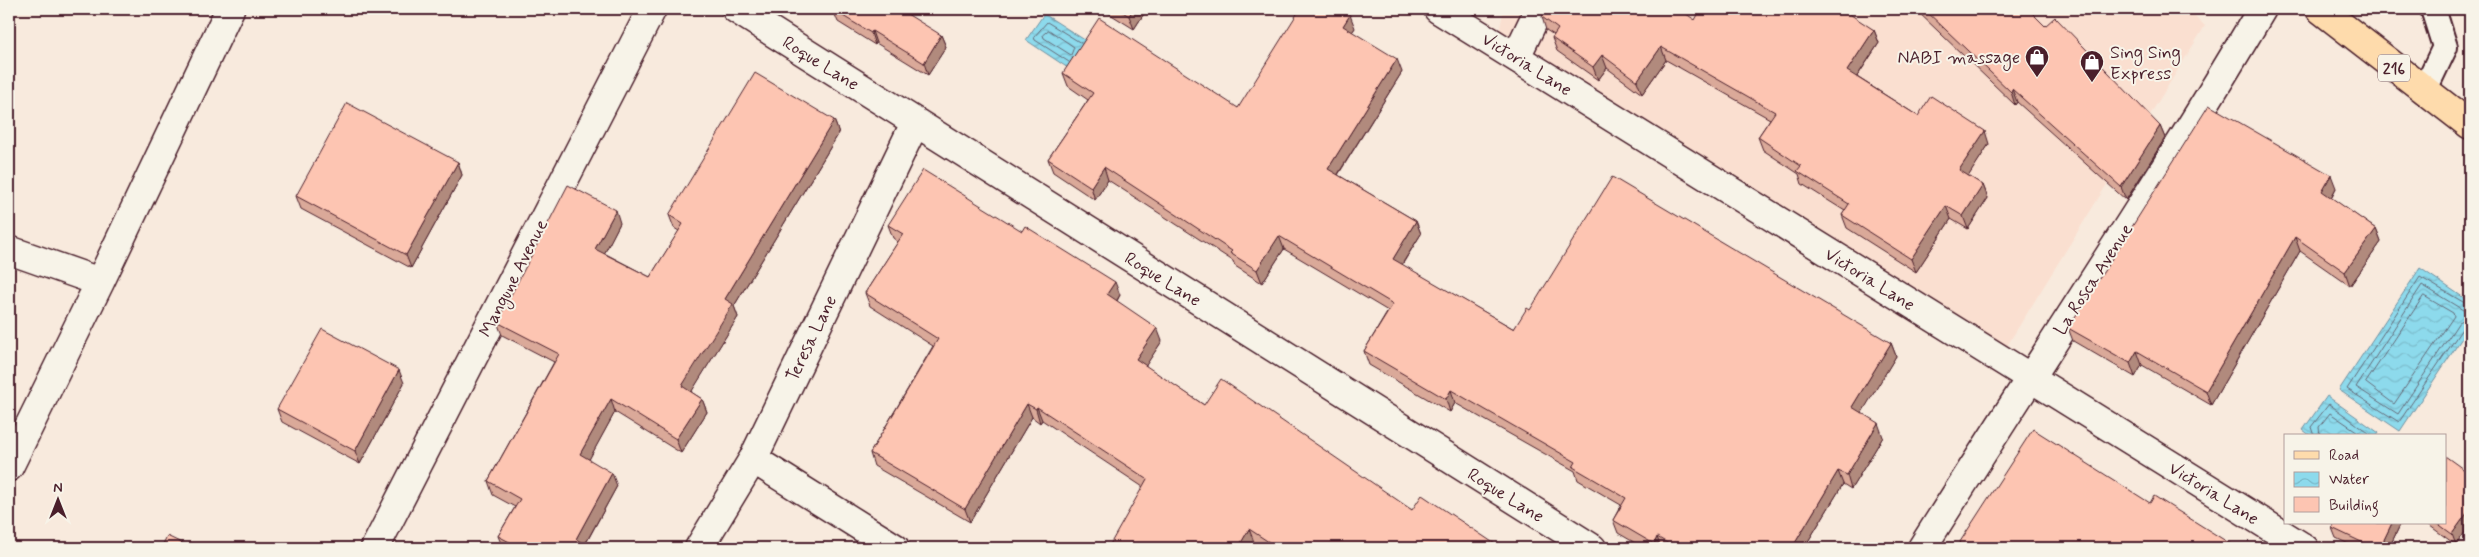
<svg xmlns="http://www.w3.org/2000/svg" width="2479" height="557" viewBox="0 0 2479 557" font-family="Mynerve,sans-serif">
<defs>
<pattern id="water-waves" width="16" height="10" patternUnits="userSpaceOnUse" patternTransform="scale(1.25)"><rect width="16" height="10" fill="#8ddaec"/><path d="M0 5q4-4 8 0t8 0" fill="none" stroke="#7bbbcb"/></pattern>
</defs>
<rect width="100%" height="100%" fill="#f8eadd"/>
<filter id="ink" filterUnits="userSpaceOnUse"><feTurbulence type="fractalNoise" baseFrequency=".02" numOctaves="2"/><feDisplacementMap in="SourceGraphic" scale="10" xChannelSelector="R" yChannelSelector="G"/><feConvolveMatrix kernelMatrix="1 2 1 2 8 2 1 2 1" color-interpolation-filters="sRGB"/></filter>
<g filter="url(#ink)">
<path fill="#fadfd0" d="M1504,9h684l17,17 -205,331 -504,-311z"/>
<path fill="url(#water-waves)" stroke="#728f9f" d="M1044,14l47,30 -17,28 -48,-32z
M2420,268l50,34v24l-70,105 -61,-41z
M2327,396l52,37 -2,3h-66l-8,-6z"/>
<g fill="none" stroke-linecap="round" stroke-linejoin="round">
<path stroke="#656a78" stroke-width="1" d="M1049,30l25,17 -3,8 -27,-17 -1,-3z
M1069,62l-34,-22 -1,-3 13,-15 34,21
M2424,296l29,17 1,3 -60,88 -28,-21z
M2470,306l-50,-29 -73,112 52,33 65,-96 6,-2
M2470,312l-7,-2 -41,-25 -66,102 42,27 61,-92 11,-5
M2314,436l-3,-9 18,-23 44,32
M2320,436l-1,-9 11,-14 34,23"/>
<g stroke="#4a1f2b" stroke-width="28">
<path id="lane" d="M2424,91l21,-44 -12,-38"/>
</g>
<g stroke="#4a1f2b" stroke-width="31">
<path id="street" d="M736,9l856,539
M1438,9l866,539
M1516,57l23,-48
M9,250l91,32
M753,459l142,89
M9,467l91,-185 130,-273
M375,548l277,-539
M699,548l54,-89 162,-336
M1922,548c113,-180 232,-356 340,-539"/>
</g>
<g stroke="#4a1f2b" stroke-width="31">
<path id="primary" d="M2320,9l150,116"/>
</g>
<use href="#lane" stroke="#f7f3e8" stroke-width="24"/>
<use href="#street" stroke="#f7f3e8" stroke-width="28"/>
<use href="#primary" stroke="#fedbac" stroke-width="28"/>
</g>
<path fill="#daa999" stroke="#4a1f2b" d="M1102,9h45l-13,20z
M1915,9h113l17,17 115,100 5,12 -39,62 -109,-98 -2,3z
M833,10l108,25 5,12 -18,28 -52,-32 -1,2 -37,-23z
M1838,14l36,16 5,13 -22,34 61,39 71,28 -21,32 15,9 5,13 -20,31 -17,-10 -35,53 -69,-44 -5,-13 3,-4 -43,-27 -3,-10 -36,-24 -5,-13 12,-18 -104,-59 -24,34 -35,-26 -9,12 -41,-29 -5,-13 2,-3 -8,-5 -4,-13 153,3z
M1355,28l-3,4 50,40 -64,103 78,46 5,13 -19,31 112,64 16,-19 361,33 5,13 -35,57 22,24 -32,52 -8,-5 -39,64h-160l-26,-15 -5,-13 8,-15 -43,-25 -3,-9 -120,-68 -5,9 -81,-47 -5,-14 24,-40 -104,-62 -22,34 -27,-17 -2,-5 -125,-81 -13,20 -42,-28 -5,-13 40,-59 -20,-14 -5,-13 175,35z
M834,120l5,13 -105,173 4,11 -47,75 11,7 5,13 -26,41 -66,-41 -26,47 28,27 -32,59 6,3h-88l-5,-12 17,-29 -22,-12 -5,-14 66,-119 -52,-27 -5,-13 123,-99 -16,30 46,24 29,-46 -5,-3 -5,-13z
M458,162l4,13 -51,93 -110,-59 -5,-13z
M2336,188l-5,10 45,31 5,13 -31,44 -50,-35 -89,154 -69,-40 -7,12 -62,-36 -5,-13z
M888,225l232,70 -3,6 45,40 -17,25 59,39 208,105 89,38h-237l-10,-6 -111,-55 -101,-67 -2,3 -8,-6 -62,105 -96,-56 -4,-13 63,-107 -63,-40 -5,-13 33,-51 -5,-4z
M404,383l-44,81 -78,-42 -5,-13z
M2470,474v51l-14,20 -30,-22h19z
M2400,525l-11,23h-32l-21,-10 -4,-10z"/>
<path fill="#b18a7d" stroke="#4a1f2b" d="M1133,9h14l-13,20 -5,-13z
M1350,15l5,13 -8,11 -4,-13z
M1874,30l5,13 -27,41 -5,-13z
M872,31l4,12 -1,2 -4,-12z
M941,35l5,12 -18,28 -4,-12z
M1661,47l5,13 -24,34 -5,-13z
M1602,55l5,13 -9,12 -5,-13z
M1397,59l5,13 -69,110 -5,-13z
M2012,89l5,13 -2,3 -4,-13z
M834,120l5,13 -105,173 4,11 -51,82 -5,-13 43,-87z
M2160,126l5,12 -39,62 -5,-13z
M1985,131l4,13 -25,39 -5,-13z
M458,162l4,13 -51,93 -5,-13z
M1104,167l4,13 -13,20 -4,-13z
M2331,175l5,13 -9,17 -5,-14z
M1983,185l5,13 -20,31 -5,-13z
M1946,206l5,13 -35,53 -5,-13z
M616,210l4,13 -20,39 -5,-13z
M1416,221l5,13 -24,38 -4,-13z
M2376,229l5,13 -31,44 -5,-14z
M1279,236l5,13 -22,34 -5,-13z
M2295,237l5,14 -89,154 -5,-14z
M1115,282l5,13 -8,13 -5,-14z
M1157,328l5,13 -21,32 -5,-14z
M1891,343l5,13 -39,65 -5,-14z
M2137,351l5,14 -7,12 -5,-14z
M399,370l5,13 -44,81 -5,-13z
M1451,390l4,13 -5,9 -4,-13z
M611,399l4,13 -30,55 -5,-13z
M702,399l5,13 -26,41 -5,-14z
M1027,404l5,13 -62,105 -5,-13z
M1037,407l5,13 -2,3 -4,-14z
M1878,423l5,14 -32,52 -4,-14z
M1838,471l5,13 -39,64h-12z
M612,473l5,13 -34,62 -7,-9z
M2470,509v16l-14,20 -4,-11z
M2392,523h7l1,2 -11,23h-9z
M1249,529l5,13 -4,6h-12z
M1657,537l4,11h-6l-1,-4z"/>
<path fill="#fdc5b2" stroke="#4a1f2b" d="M834,9h65l42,26 -17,28 -52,-32 -1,2 -38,-23z
M1118,9h15l-4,7z
M1300,9h40l10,6 -7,11 54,33 -69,110 88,52 -23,38 121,70 13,-21 3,2 82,-133 279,166 -39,64 26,16 -31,52 -9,-4 -46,77h-116l-19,-11 -3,7 -41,-24 13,-22 -53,-31 3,-5 -125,-72 -5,9 -82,-48 29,-47 -114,-68 -22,34 -27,-17 2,-2 -128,-84 -13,20 -43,-28 45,-66 -30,-20 36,-55 139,90z
M1545,9h134l16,11 6,-11h128l9,5 4,-5 32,21 -27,41 71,45 13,-20 54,35 -26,39 24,15 -20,31 -17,-10 -35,53 -69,-44 7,-11 -52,-33 4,-5 -43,-29 17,-25 -114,-65 -24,34 -35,-26 -9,12 -41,-29 6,-9 -16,-12z
M1924,9h104l17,17 10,-9 105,109 -39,61 -109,-98 -1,3z
M755,73l79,47 -109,179 8,5 -51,82 20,13 -26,40 -65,-40 -31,55 32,19 -36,66 15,9h-70l-23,-12 22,-37 -32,-18 71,-127 -62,-32 71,-137 48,25 -21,39 55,28 33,-53 -14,-9z
M347,103l111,59 -52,93 -110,-59z
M2209,105l122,70 -9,16 54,38 -31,43 -50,-35 -89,154 -69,-40 -7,12 -62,-35z
M923,170l99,61 3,-5 90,56 -8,12 50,34 -21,31 68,46 17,-26 191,131 10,-15 79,53h-223l-29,-19 -11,19h-130l39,-69 -110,-72 -1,2 -9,-5 -62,105 -95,-56 68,-114 -73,-46 38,-59 -15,-9z
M322,329l77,41 -44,81 -78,-42z
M2033,429l117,74 4,-7 83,52h-281z
M2445,456l25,18v35l-18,25 -15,-11h8z
M2335,523h57l-12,25h-6l-42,-20z
M167,536l25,12h-31z
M1933,545l4,3h-6z"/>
</g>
<defs>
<g id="shop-pin" transform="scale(1.25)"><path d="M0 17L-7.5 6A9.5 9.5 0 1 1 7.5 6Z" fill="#4a1f2b" stroke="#f7f3e8"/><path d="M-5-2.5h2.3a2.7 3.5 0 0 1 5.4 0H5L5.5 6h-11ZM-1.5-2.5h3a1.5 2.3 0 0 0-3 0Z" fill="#fff"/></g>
</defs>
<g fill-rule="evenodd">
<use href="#shop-pin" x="2037" y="57"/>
<use href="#shop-pin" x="2092" y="62"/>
</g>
<g text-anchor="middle" stroke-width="4" stroke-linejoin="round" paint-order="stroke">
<rect fill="#f7f3e8" stroke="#7e5f64" stroke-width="1" x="2378" y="54.5" width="32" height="27" rx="4"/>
<g font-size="16" font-weight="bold" fill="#4a1f2b">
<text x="2394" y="74">216</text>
</g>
<g font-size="18" fill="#4a1f2b" stroke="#f7f3e8" text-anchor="start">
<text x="2110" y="58">Sing Sing<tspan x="2110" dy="21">Express</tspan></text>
<text x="2020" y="63" text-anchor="end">NABI massage</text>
</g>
<g font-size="18" fill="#4a1f2b" stroke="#f7f3e8">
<text transform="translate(821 63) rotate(32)" y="6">Roque Lane</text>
<text transform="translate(1527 64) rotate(32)" y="6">Victoria Lane</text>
<text transform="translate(513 278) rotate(-63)" y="6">Mangune Avenue</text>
<text transform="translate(1163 279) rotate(32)" y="6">Roque Lane</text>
<text transform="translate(1870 279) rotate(32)" y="6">Victoria Lane</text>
<text transform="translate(2093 279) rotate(-57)" y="6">La Rosca Avenue</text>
<text transform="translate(811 338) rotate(-64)" y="6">Teresa Lane</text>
<text transform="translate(2214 493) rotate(32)" y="6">Victoria Lane</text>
<text transform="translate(1506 495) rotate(32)" y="6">Roque Lane</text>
</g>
</g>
<rect width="2479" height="557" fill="none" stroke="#f7f3e8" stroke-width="30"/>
<rect x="15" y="15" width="2449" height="527" fill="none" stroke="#4a1f2b" stroke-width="2" filter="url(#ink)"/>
<rect x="2284" y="434" width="162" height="90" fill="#f7f3e8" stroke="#b29e9c"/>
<rect x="2294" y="451" width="25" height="8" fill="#fedbac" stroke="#b29e9c"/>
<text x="2329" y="460" font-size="15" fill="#4a1f2b">Road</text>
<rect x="2294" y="472" width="25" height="15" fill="url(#water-waves)" stroke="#b29e9c"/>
<text x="2329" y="484" font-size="15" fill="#4a1f2b">Water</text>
<rect x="2294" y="497" width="25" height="15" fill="#fdc5b2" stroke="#b29e9c"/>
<text x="2329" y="510" font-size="15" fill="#4a1f2b">Building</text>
<g transform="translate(58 500)" stroke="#f7f3e8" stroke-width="4" paint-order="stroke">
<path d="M0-4L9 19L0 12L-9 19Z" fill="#4a1f2b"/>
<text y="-8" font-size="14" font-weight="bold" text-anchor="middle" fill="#4a1f2b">N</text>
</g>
</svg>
